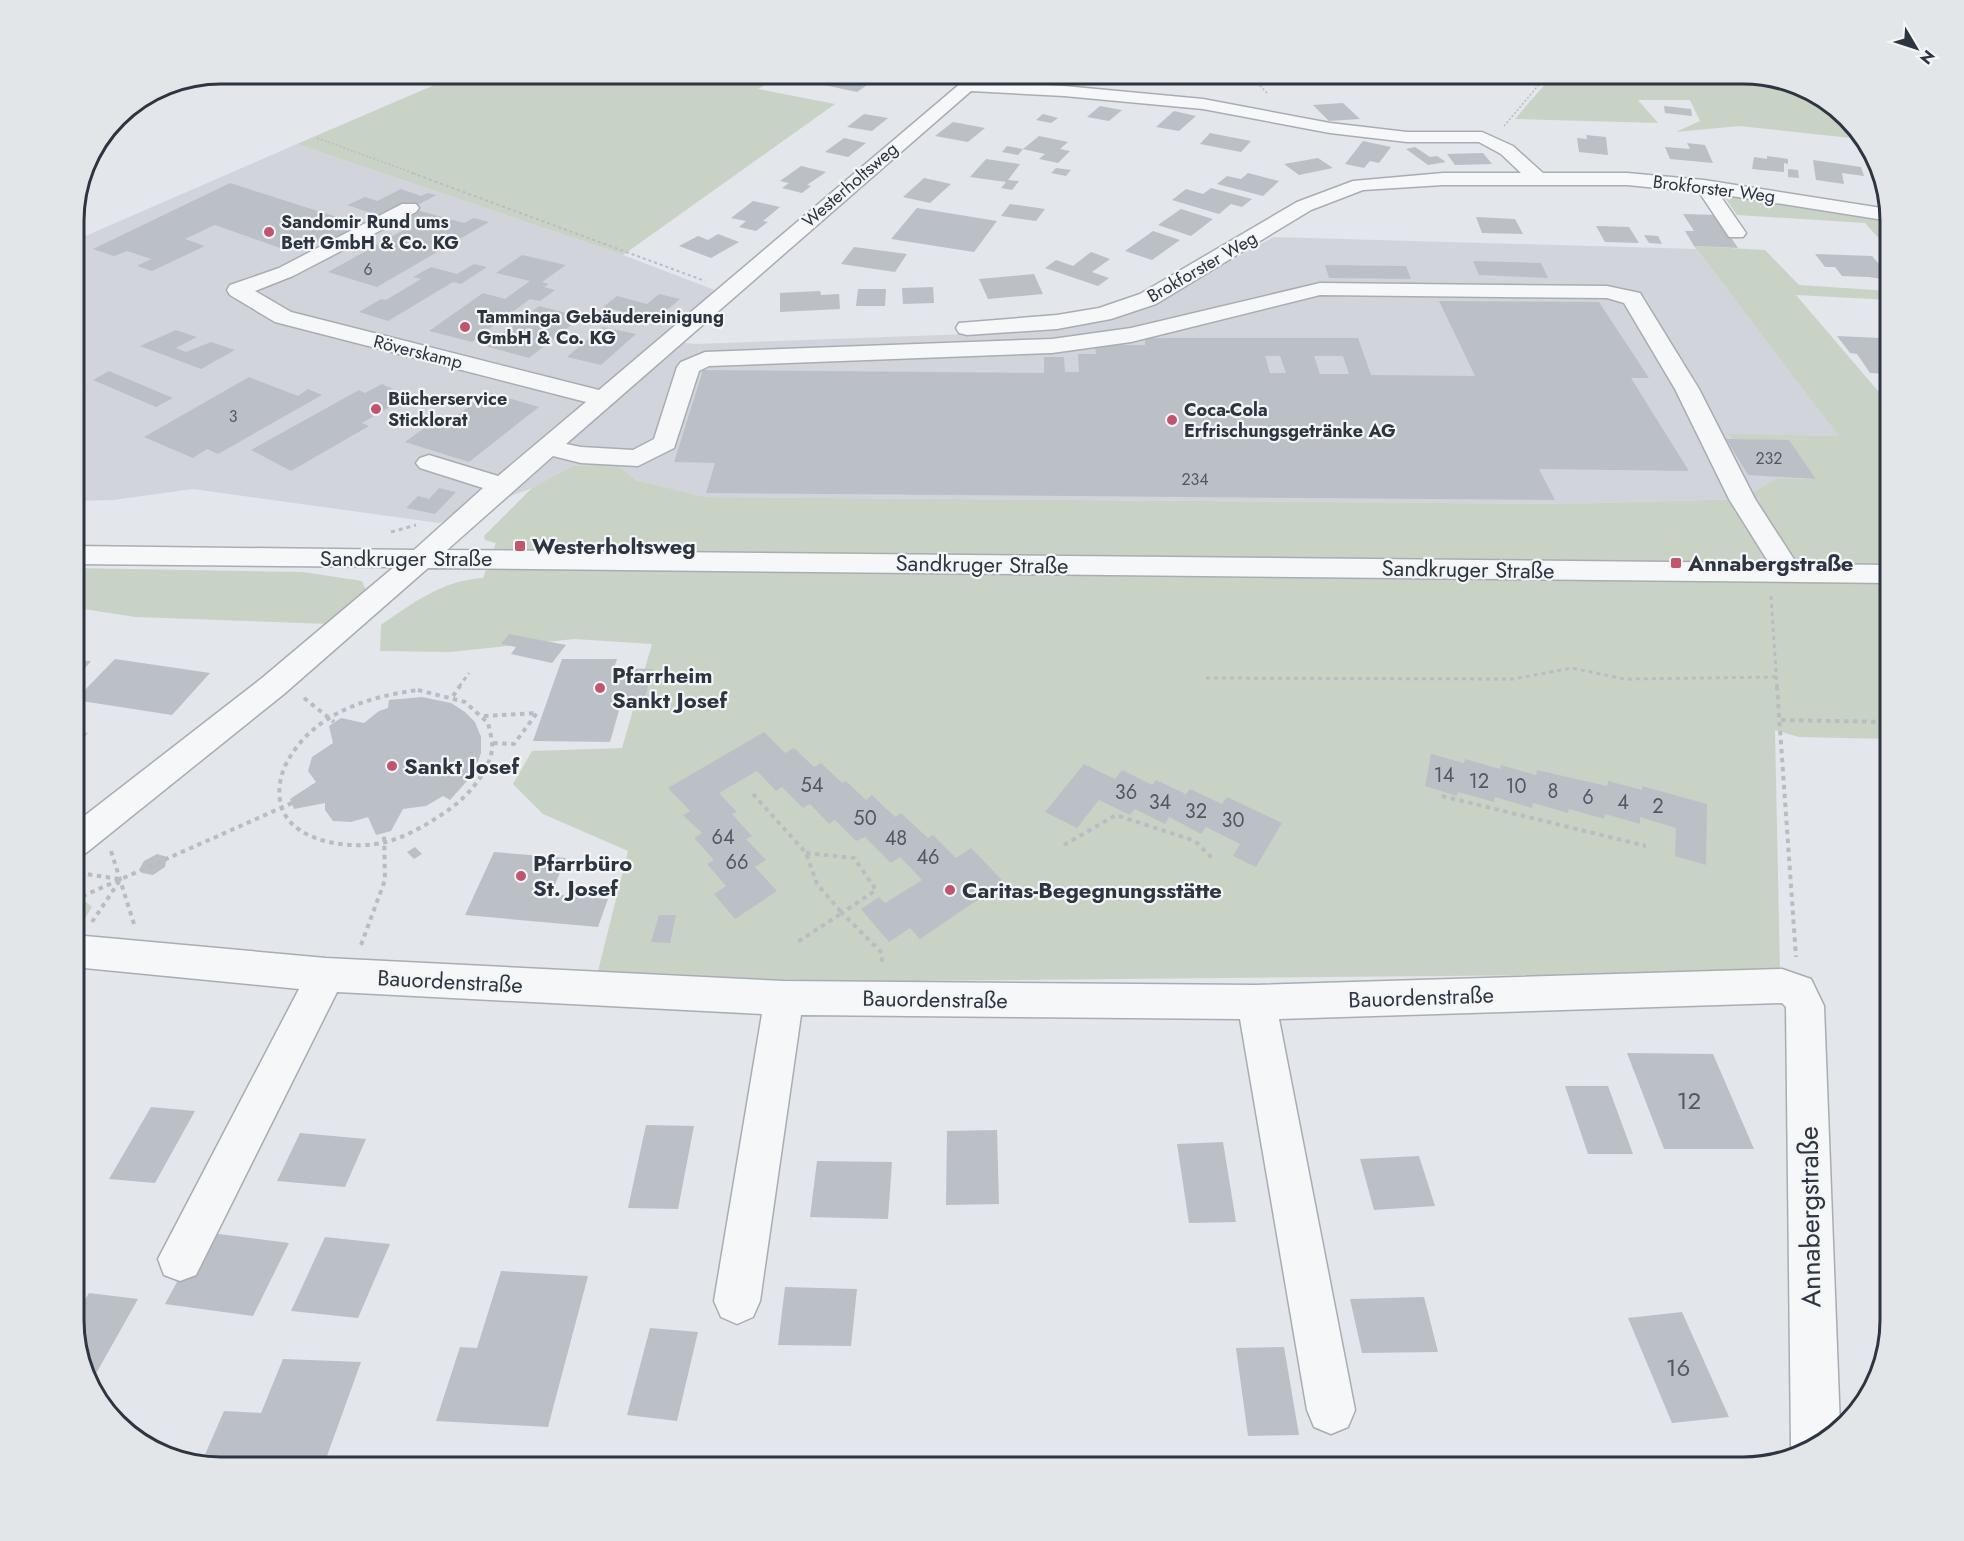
<svg xmlns="http://www.w3.org/2000/svg" width="1964" height="1541" viewBox="0 0 1964 1541" font-family="Jost,sans-serif">
<rect width="100%" height="100%" fill="#e3e6ea"/>
<path fill="#d1d5db" d="M297,144l326,111 97,37 -53,49 28,3 329,-12 71,-12 58,-17 121,-66 422,12 144,187 -51,4 27,39 -39,-1 -35,21 -177,5 -859,-7 -70,-17 -20,-16 -44,2 -40,22 -93,35 -246,-34 -80,11 -39,1v-260z"/>
<path fill="#c9d3c5" d="M460,74h323l-25,15 77,15 -212,151 -326,-111z
M1003,74h38l6,13h-34z
M1554,74h189l48,7 42,23 28,35 -122,-13 -63,6 24,-11 -10,-21h-52l20,23 -143,-4z
M1721,192l169,27v32l-25,-28 -128,-8z
M1694,246l71,4 34,35 91,6v9l-94,-5 94,110v334l-91,-2 -24,-7 5,243 -993,9 -190,-7 31,-124 -85,-37 -30,-30 19,-33 90,-3 30,-104 -78,-5 -124,13 -70,-1 1,-26c31,-22 63,-45 102,-47l13,-35 -11,-3 -1,-4 48,-48 40,-22 44,-2 20,16 70,17 859,7 177,-5 35,-21 39,1 -27,-38 -56,-2 -4,-5 110,2z
M74,568l229,4 59,9 4,10 -36,33 -195,-7 -51,-8 -10,5z
M85,901l7,6 -15,24h-3v-25z"/>
<path fill="#bbc0c6" fill-rule="evenodd" d="M848,74h23l-8,5 10,2 -16,11 -33,-7 16,-10z
M894,74h38l-9,6z
M1343,103l17,16 -31,2 -16,-16z
M1100,106l22,4 -13,11 -22,-4z
M1664,106l27,3 1,7 -27,-3z
M1174,111l22,5 -17,15 -23,-4z
M864,114l24,4 -16,13 -25,-4z
M1043,114l15,4 -7,5 -15,-3z
M953,122l32,6 -17,14 -33,-6z
M1210,133l41,8 -10,11 -41,-8z
M1586,135l20,2 2,18 -29,-3 -2,-14 10,1z
M1039,136l29,6 -8,7 10,2 -12,12 -19,-4 6,-5 -22,-5z
M844,138l22,5 -18,14 -23,-5z
M1363,141l28,6 -12,16 -9,-2 -6,7 -19,-4z
M1687,143l18,2 8,18 -43,-4 -5,-12 25,2z
M1007,146l16,3 -5,6 -16,-3z
M1415,147l15,10 7,-1 9,6 -18,3 -22,-16z
M1483,153l9,11 -37,1 -8,-11z
M1767,156l21,3v5l-4,-1v9l-32,-3 2,-12 13,2z
M1318,158l15,10 -34,7 -15,-11z
M986,159l34,5 -12,16 11,1 -7,9 -11,-2 5,-6 -36,-5z
M1813,160l48,7 3,9 -22,-3 2,11 -28,-4z
M801,166l25,6 -19,13 4,1 -9,7 -20,-5 7,-5 -9,-2z
M1056,168l15,2 -5,6 -15,-3z
M1788,169l10,1 1,8 -11,-1z
M1248,173l31,8 -16,15 -46,-12 10,-8 14,3z
M924,178l27,6 -21,19 -27,-6z
M230,183l132,42 -37,19 -19,-6 -23,11 -68,-24 -30,14 20,7 -53,25 -15,-5 14,-7 -24,-8 -13,5 -21,-7z
M1211,188l41,11 -10,8 -11,-3 -12,10 -47,-14 14,-11 17,5z
M401,189l20,7 6,-3 9,2 -18,10 -9,-3 -29,14 -33,-11 18,-8 12,4z
M753,201l27,6 -17,14 5,1 -12,9 -17,-4 7,-6 -15,-3z
M1010,204l35,5 -9,12 -35,-5z
M917,208l80,13 -23,31 -83,-13z
M413,209l51,14 10,-5 15,4 -112,65 -49,-15 79,-44 -20,-6z
M1181,209l32,10 -22,17 -33,-11z
M1683,214l33,1 22,33 -44,-2 -9,-15h9z
M1476,217l39,2 8,15 -41,-1z
M1596,226l33,1 10,16 -34,-1z
M1153,231l27,9 -28,20 -27,-9z
M718,234l21,8 -28,16 -32,-12 19,-10 10,4z
M1644,235l14,1 4,8 -13,-1z
M854,247l53,7 -12,18 -54,-8z
M1091,252l19,7 -18,13 17,6 -11,8 -53,-18 11,-8 17,6z
M1815,254l57,2 14,16 4,1v11l-3,-4 -18,-3 -27,-1 -7,-9h-10z
M522,255l44,10 -24,17 7,2 -5,3 11,3 -15,11 -10,-2 -58,43 -43,-11 54,-38 22,6 25,-18 -34,-8z
M1473,261l68,2 7,15 -69,-3z
M474,264l13,3 -26,17 -8,-2 -65,39 -29,-9 22,-13 5,1 35,-21 -8,-2 18,-10 26,7z
M1325,265l81,1 5,13 -82,-1z
M1034,274l9,20 -55,5 -9,-20z
M933,287l1,16 -31,1 -1,-16z
M858,289h28l-1,17h-29z
M820,291l1,4 18,-1 1,15 -60,3v-19z
M659,294l21,5 -25,21 -52,-13 14,-11 30,8z
M1439,301l160,1 50,76h-18l58,93 -150,-2 16,31 -849,-7 9,-30 -41,-1 29,-92 341,3v-16h20l1,15h14l-1,-18h18l-1,-9h50v-7h213l13,37 104,1zM1265,356h15l6,17h-16zM1314,356h29l6,18h-29z
M539,306l43,11 -53,41 -44,-12z
M602,327l34,7 -35,31 -34,-8z
M176,330l21,7 -21,11 10,4 25,-10 24,8 -34,19 -61,-23z
M1837,336l43,2 10,13v23l-20,-1 -13,-19 -7,-1z
M109,371l64,27 -17,9 -63,-27z
M249,377l49,19 10,-7 14,6 -104,59 -11,-5 -14,9 -49,-21z
M382,384l27,12 -47,27 7,3 -78,45 -40,-21 108,-60 6,3z
M488,392l51,15 -70,55 -64,-20 26,-19 12,3z
M1726,439l63,1 27,39 -68,-4z
M439,488l17,4 -21,22 -29,-6 12,-12 11,3z
M509,634l57,11 -14,18 -41,-9 5,-7 -15,-3z
M115,659l95,14 -38,42 -97,-15z
M562,659h55l-3,9 39,1 -11,38h-22l-10,35 -77,-1z
M74,660l17,1 -17,20z
M422,697l29,6 14,9 10,10 6,15v16l-5,14 -8,13 -18,20 -7,-4 -17,10 -23,3 -12,22 -15,4 -8,-18 -17,5 -18,-1 -8,-11v-7l-31,6 -4,-10 26,-17 -8,-11 4,-14 21,-14 -4,-17 12,-8 23,5 15,-12 9,-3 1,-8z
M74,731l14,2 -14,15z
M764,732l21,21 9,-5 20,19 7,-4 21,20 4,-2 20,19 6,-5 23,22 6,-4 27,25 5,-3 23,23 15,-10 33,34 -84,57 -10,-11 -21,14 -28,-33 18,-12 6,6 37,-23 -22,-23 -9,6 -26,-26 -9,4 -21,-21 -6,4 -19,-20 -7,4 -21,-21 -6,4 -19,-20 -38,22 18,19 -5,2 20,22 -6,3 20,21 -11,7 22,24 -42,28 -21,-25 12,-8 -19,-22 7,-4 -20,-22 8,-5 -19,-18 7,-4 -22,-23z
M1431,754l33,9 1,-4 35,10 1,-4 35,10 1,-5 70,16 1,-5 34,9v-4l65,18 -1,61 -31,-9 1,-28 -36,-11v7l-35,-10 -1,5 -35,-10 -1,4 -35,-10 -1,5 -37,-11 -1,5 -36,-10 -1,4 -32,-10z
M1084,764l31,15 7,-9 30,15 4,-5 30,14 4,-5 32,15 5,-7 55,26 -26,44 -23,-11 7,-12 -34,-17 -5,7 -32,-17 -4,7 -30,-15 -5,6 -31,-15 -22,28 -32,-16z
M415,847l7,7 -8,5 -7,-7z
M494,852l72,6 -15,36 57,5 -10,28 -133,-12z
M157,854l10,3 -2,10 -12,8 -11,-2 -2,-5 4,-7z
M659,915h17l-6,28 -19,-1z
M1627,1053l86,1 41,95h-90z
M1565,1086h43l25,68h-45z
M151,1107l44,4 -40,72 -46,-4z
M646,1125l48,1 -16,83 -50,-1z
M997,1130l2,74 -53,1 1,-74z
M300,1133l66,6 -21,48 -68,-6z
M1223,1142l13,80 -47,1 -12,-79z
M1419,1156l16,50 -61,4 -14,-51z
M817,1161l75,1 -4,57 -78,-2z
M204,1232l85,11 -36,73 -88,-12z
M325,1237l65,7 -32,74 -67,-7z
M501,1271l87,5 -40,151 -112,-6 24,-74 17,1z
M785,1287l72,2 -6,57 -73,-1z
M89,1293l49,6 -49,87 -15,-57v-11z
M1424,1297l14,55 -76,1 -12,-54z
M1682,1312l47,105 -57,6 -44,-105z
M650,1328l48,4 -21,89 -50,-6z
M1284,1347l15,88 -51,1 -12,-88z
M283,1359l78,3 -38,105h-102l-20,-3 23,-53 37,2z"/>
<g fill="none" stroke-linecap="round" stroke-linejoin="round">
<g stroke="#a8adb4" stroke-width="3">
<path id="minor" d="M967,81l97,5 139,13 127,24 77,9h75l31,14 30,27h84l77,7 184,29 2,12 -171,-27 27,39 -3,4h-14l-30,-45 -72,-7h-184l-80,5 -52,20 -155,94 -45,15 -54,10 -90,6 -8,-2 -3,-5 3,-5 98,-8 42,-7 41,-14 157,-92 56,-21 90,-8h78l-20,-19 -22,-12h-72l-77,-9 -127,-24 -139,-13 -93,-5 -405,353 15,3 52,3 21,-11 23,-72 4,-5 24,-10 347,-13 79,-11 189,-45 287,3 33,7 3,5 56,91 56,110 42,65 93,1v18l-1462,-15 -144,126 -198,159 -12,4v-33l188,-146 132,-111 -320,-3v-18l340,4 69,-62 -63,-20 -4,-5 4,-5 9,-3 69,21 88,-74 -311,-80 -45,-27 -3,-5 3,-5 49,-17 123,-64h14l3,4 -3,4 -123,64 -38,15 36,21 308,78 362,-307zM1320,295l287,3 17,5 51,86 54,110 40,64 -1322,-13 106,-94 28,7 57,3 36,-18 25,-77 10,-5 343,-13 79,-11z
M74,935l252,23 458,23 472,4 526,-16 29,10 13,27 16,420 -32,26 -13,3 -4,-9 -5,-439 -4,-4 -503,16 76,391 -7,17 -17,7 -17,-7 -7,-17 -67,-391 -439,-4 -41,286 -7,16 -16,7 -16,-7 -7,-16 48,-287 -425,-22 -141,283 -16,6 -16,-6 -6,-16 141,-270 -225,-22z"/>
</g>
<path stroke="#b9bdc1" stroke-width="1.5" stroke-dasharray="2 2" stroke-linecap="butt" d="M1249,74l18,19
M1504,126l44,-52
M317,138l99,36"/>
<path stroke="#b9bdc1" stroke-width="2" stroke-dasharray="3 3" stroke-linecap="butt" d="M412,173l293,108
M74,394l11,-6"/>
<path stroke="#b9bdc1" stroke-width="3" stroke-dasharray="4 4" stroke-linecap="butt" d="M391,532l25,-7
M1771,596l6,91
M1206,678l307,1 59,-11 52,11 154,-2
M459,687l10,-14"/>
<path stroke="#b9bdc1" stroke-width="4" stroke-dasharray="4.5 4.5" stroke-linecap="butt" d="M1777,686l19,271
M418,690l47,12 23,21c2,8 5,19 4,27 -4,24 -26,48 -45,61 -19,13 -39,25 -61,31 -31,8 -88,2 -103,-31 -6,-15 -4,-31 2,-45 25,-51 80,-69 133,-76z
M453,696l7,-10
M304,698l30,24
M484,716l53,-3 -23,31 -22,-1
M1781,720l109,2
M753,794l53,59 11,31 25,29 -46,30
M1442,796l204,50
M1064,845l52,-30 79,26 18,18
M111,851l23,73
M806,853l48,5 22,32 -34,23 40,40v13
M79,873l40,6
M74,900l218,-97
M92,922l28,-42
M361,945l24,-65 -1,-47"/>
<use href="#minor" fill="#f5f7f8" fill-rule="evenodd"/>
</g>
<g fill="#c1556d" stroke="#f3f5f7" stroke-width="2">
<circle cx="269" cy="232" r="6"/>
<circle cx="465" cy="327" r="6"/>
<circle cx="376" cy="409" r="6"/>
<circle cx="1172" cy="420" r="6"/>
<rect x="514" y="540" width="12" height="12" rx="3"/>
<rect x="1670" y="557" width="12" height="12" rx="3"/>
<circle cx="600" cy="688" r="6"/>
<circle cx="392" cy="766" r="6"/>
<circle cx="521" cy="876" r="6"/>
<circle cx="950" cy="890" r="6"/>
</g>
<g text-anchor="middle" stroke-width="4.5" stroke-linejoin="round" paint-order="stroke">
<g font-size="16" fill="#505862">
<text x="368" y="275">6</text>
<text x="233" y="422">3</text>
<text x="1769" y="464">232</text>
<text x="1195" y="485">234</text>
</g>
<g font-size="18" fill="#2c3540" stroke="#f3f5f7">
<text transform="translate(850 185) rotate(-41)" y="6">Westerholtsweg</text>
<text transform="translate(1714 189) rotate(7)" y="6">Brokforster Weg</text>
<text transform="translate(1202 267) rotate(-30)" y="6">Brokforster Weg</text>
<text transform="translate(418 352) rotate(14)" y="6">Röverskamp</text>
</g>
<g font-size="18" font-weight="bold" fill="#2c3540" stroke="#f3f5f7" text-anchor="start">
<text x="281" y="228">Sandomir Rund ums<tspan x="281" dy="21">Bett GmbH &amp; Co. KG</tspan></text>
<text x="477" y="323">Tamminga Gebäudereinigung<tspan x="477" dy="21">GmbH &amp; Co. KG</tspan></text>
<text x="388" y="405">Bücherservice<tspan x="388" dy="21">Sticklorat</tspan></text>
<text x="1184" y="416">Coca-Cola<tspan x="1184" dy="21">Erfrischungsgetränke AG</tspan></text>
</g>
<g font-size="20" fill="#505862">
<text x="1444" y="782">14</text>
<text x="1479" y="788">12</text>
<text x="812" y="792">54</text>
<text x="1516" y="793">10</text>
<text x="1553" y="798">8</text>
<text x="1126" y="799">36</text>
<text x="1588" y="804">6</text>
<text x="1160" y="809">34</text>
<text x="1623" y="809">4</text>
<text x="1658" y="813">2</text>
<text x="1196" y="818">32</text>
<text x="865" y="825">50</text>
<text x="1233" y="827">30</text>
<text x="723" y="844">64</text>
<text x="896" y="845">48</text>
<text x="928" y="864">46</text>
<text x="737" y="869">66</text>
</g>
<g font-size="22" font-weight="bold" fill="#2c3540" stroke="#f3f5f7" text-anchor="start">
<text x="532" y="554">Westerholtsweg</text>
<text x="1688" y="571">Annabergstraße</text>
<text x="612" y="683">Pfarrheim<tspan x="612" dy="25">Sankt Josef</tspan></text>
<text x="404" y="774">Sankt Josef</text>
<text x="533" y="871">Pfarrbüro<tspan x="533" dy="25">St. Josef</tspan></text>
<text x="962" y="898">Caritas-Begegnungsstätte</text>
</g>
<g font-size="22" fill="#2c3540" stroke="#f3f5f7">
<text x="406" y="566">Sandkruger Straße</text>
<text transform="translate(982 564) rotate(1)" y="8">Sandkruger Straße</text>
<text transform="translate(1468 569) rotate(1)" y="8">Sandkruger Straße</text>
<text transform="translate(450 981) rotate(3)" y="8">Bauordenstraße</text>
<text transform="translate(1421 997) rotate(-2)" y="8">Bauordenstraße</text>
<text transform="translate(935 999) rotate(1)" y="8">Bauordenstraße</text>
</g>
<g font-size="24" fill="#505862">
<text x="1689" y="1109">12</text>
<text x="1678" y="1376">16</text>
</g>
<g font-size="27" fill="#2c3540" stroke="#f3f5f7">
<text transform="translate(1810 1217) rotate(-91)" y="9">Annabergstraße</text>
</g>
</g>
<path d="M0 0H1964V1541H0ZM221 84H1743A137 137 0 0 1 1880 221V1320A137 137 0 0 1 1743 1457H221A137 137 0 0 1 84 1320V221A137 137 0 0 1 221 84Z" fill="#e3e6e8" fill-rule="evenodd"/>
<path fill="none" stroke="#2c3540" stroke-width="3" d="M221 84H1743A137 137 0 0 1 1880 221V1320A137 137 0 0 1 1743 1457H221A137 137 0 0 1 84 1320V221A137 137 0 0 1 221 84Z"/>
<g transform="translate(1916 48) rotate(129)" stroke="#f3f5f7" stroke-width="4.5" paint-order="stroke">
<path d="M0-4.5L10 22L0 15L-10 22Z" fill="#2c3540"/>
<text y="-9" font-size="16" font-weight="bold" text-anchor="middle" fill="#2c3540">N</text>
</g>
</svg>
